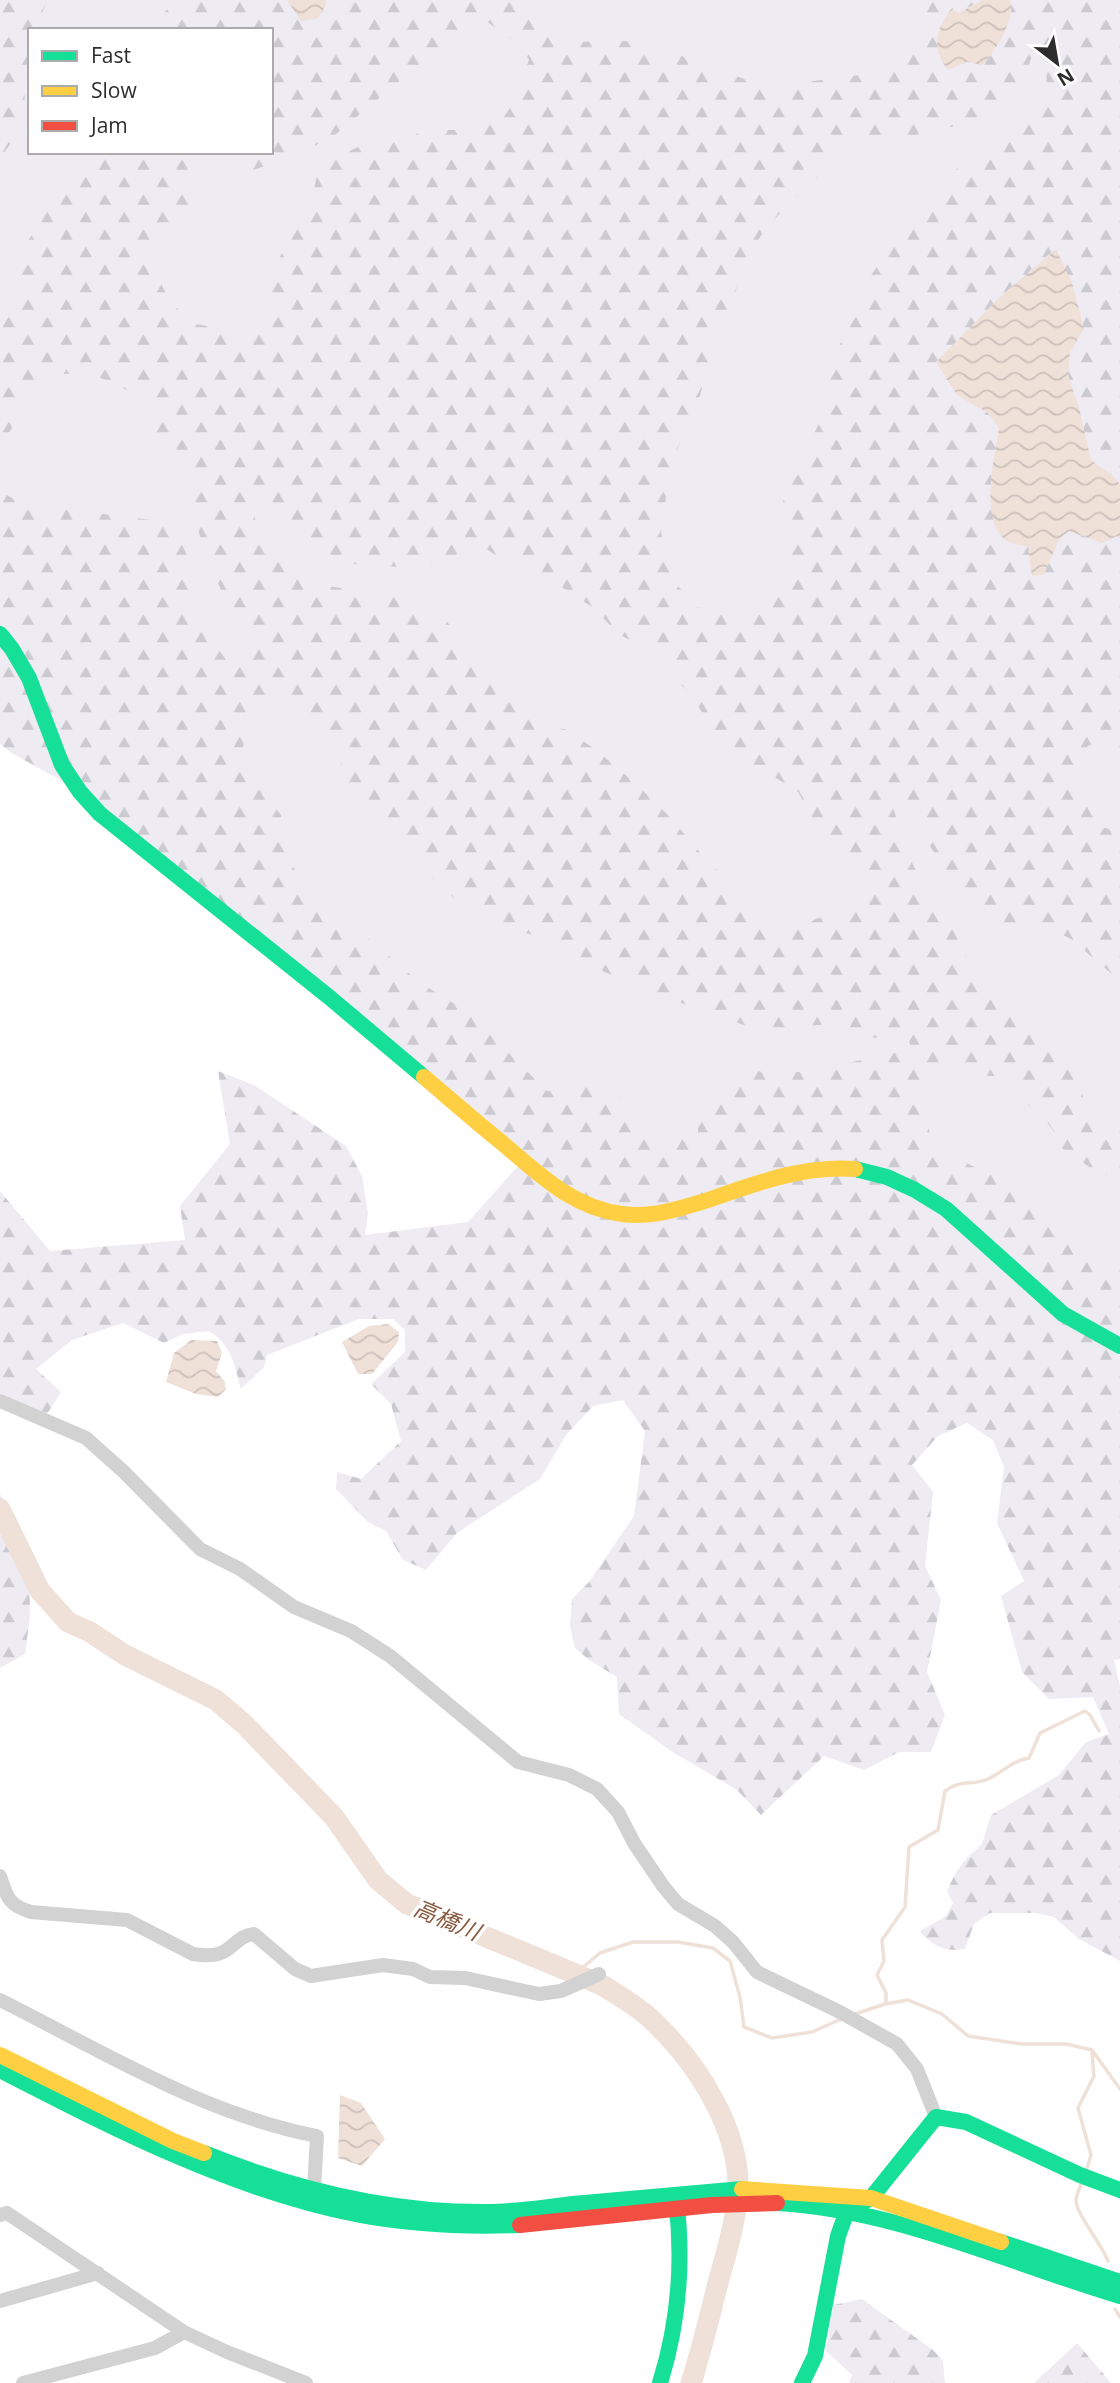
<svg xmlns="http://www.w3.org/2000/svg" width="1120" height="2383" viewBox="0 0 1120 2383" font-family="'Open Sans','Noto Sans JP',sans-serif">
<defs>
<pattern id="forest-firs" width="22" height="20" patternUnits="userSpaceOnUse" patternTransform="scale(1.75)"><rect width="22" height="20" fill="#eeebf3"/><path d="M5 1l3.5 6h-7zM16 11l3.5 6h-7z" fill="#cccad1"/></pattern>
<pattern id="water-waves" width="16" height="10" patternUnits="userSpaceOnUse" patternTransform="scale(1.75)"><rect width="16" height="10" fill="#efe0d8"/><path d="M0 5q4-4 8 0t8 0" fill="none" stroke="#cdc0ba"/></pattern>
</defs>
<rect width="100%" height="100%" fill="#fff"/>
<path fill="#eeebf3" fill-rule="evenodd" d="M0,0h1120v1339l-554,-151 -566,-655zM30,30h241v122h-241z"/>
<path fill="url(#forest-firs)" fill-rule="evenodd" d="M0,0h47l-11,30h-6l-6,77 -7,28 -17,23z
M175,0h112l14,21 24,-14 1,-7h174l41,10v13l25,19 66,-1 47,14 76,28 19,3 94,-12 39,-15 16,-14 4,-40 5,-5h50l-43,24 -1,26 10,20 19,-8 15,3c12,-15 35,-45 28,-65h110v484l-9,-10 -20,-14 -12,-52 -11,-33 2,-22 14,-25 -29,-79 -55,48 -64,65 21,33 31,18 11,15 -10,68 17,45 22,6 16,27 16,-36 10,-7 32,12 15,-7 3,2v211c-8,-1 -15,-4 -23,-5 -27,-1 -16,44 -15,59l7,4 10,20 21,4v150l-49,-42 -39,-19 -27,14 -40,-37 -36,-52 -10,-32 -17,-18 -15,-4 26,74 18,32 15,16 29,64 38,41 18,16 34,22 16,21 2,23 11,13 26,16v51l-23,-8 -33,-22 -8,-8 -2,-10 -10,-14 -18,-15 -5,-12 -14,-15h-19l-29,-15c-43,31 -35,31 -28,81 19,12 58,38 80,32l22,41 36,13 27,24 24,15v392l-6,1 6,26v275l-41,-22 -25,-22 -19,-4h-45l-16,11 -9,25c-17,4 -36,-4 -45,-18l26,-15 7,-13 -6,-12 8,-17 11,-15 16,-15 9,-29 68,-40 27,-33 23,-8 -16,-37 -44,2 -27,-27 -21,-76 23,-15 -27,-58 7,-56 -11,-27 -26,-17 -29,13 -26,29 21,27 -8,74 16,34 -14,72 18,43 -14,37h-32l-35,18 -40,-14 -63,59 -24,-25 -66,-39 -52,-37 -2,-37 -28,-17 -14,-12 -5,-22 2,-27 17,-17 45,-66 11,-85 -22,-31 -30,6 -27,29 -26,44 -83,54 -31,37 -23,-10 -17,-29 -18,-9 -32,-33 1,-17 24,7 40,-38 -10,-37 -20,-20 34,-32v-22l-12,-11h-34l-92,36 -3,12 -23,22c-6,-23 -10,-45 -32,-58l-26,3 -19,9 -41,-20 -51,17 -36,29 25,23 -14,22 -41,-18h-6v-205l50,60 135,-11 -5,-34 50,-62 -12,-73 36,14 92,61 16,30 6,37 -3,22 103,-13 50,-56 -459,-387 -46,-25 -13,-10v-253l10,6 28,9 122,15 18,15 19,41 -9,19 3,16 36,49 24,-16 -12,-14 -29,-66 -11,-32 -2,-16 -8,-18 1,-10 -2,-7 -36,-52 5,-17c-30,-25 -62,-47 -103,-37 -8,2 -18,4 -23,12 -3,4 -2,10 -4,15 -5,14 -18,29 -27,41v-128l13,-15 6,-24 -5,-7 14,-29 31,-50 16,-14 7,-25h123l-18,23 8,25 -45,64 22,40 24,20 32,6 18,9 27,-8 -4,-17 -2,-21 8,-28 35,-59 7,-30 18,-18 25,-12 37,-4 30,-12h48l26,-9 9,-13 19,-48 -8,-14 -35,-25 -25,19 -41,24 -84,70 -32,18 -56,20 -17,-20h40v-122h-121zM1038,52l10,3 -2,32 -5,24 -77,50 -61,69 -34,48 -23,49 -9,27 -14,13 12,22 -7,17 -43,85 -4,25 10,34 -6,26 -22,21 -23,15 -46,-5 -24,-32 -9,-43 10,-70 25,-52 16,-59 40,-102 12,-18 24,-27 43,-39 23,-27c35,5 121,-9 146,-35 8,-8 20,-19 26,-29 6,-11 0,-13 12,-22zM255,485c9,7 14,17 23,22l8,22 18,23 48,12 65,4 58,-20h10l12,8 14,-2 83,54 24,26 32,16 37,41 49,69 32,13 30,19 25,44 15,14 16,20 10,21 -15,22 -31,5 -22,11 -23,7 -34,-44 -37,-37 -32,-38 -35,-34 -40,-34 -30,-20 -16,-1 -37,-24 -33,-32 -6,-16 -28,-37 -38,-23 -26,-1 -64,-11 -29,-26 -31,-34 -11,-29 2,-9zM278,698c13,2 52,41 58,54 7,12 9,28 16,40 11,16 24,32 35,48l8,2 62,59 38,27 46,8 18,17 116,48 95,33 35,-8 26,-2 17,11 23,3 29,-2 10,7 -2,9 -18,1 -67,16 -42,5 -40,-5 -13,20 -30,17v26l-48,7 -40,-55 -44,6 -19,1 -81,-80 -47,-29 -116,-100 -15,-23 -7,-44 -33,-43 -6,-16 3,-23 6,-11 13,-14z
M0,1494l29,54 1,68 -5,38 -25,14z
M862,2299l71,51 10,11 2,22h-96l3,-8 -26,-24 7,-46z
M1077,2343l34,40h-77z"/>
<path fill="url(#water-waves)" d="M287,0h39l-1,7 -7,11 -17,3z
M982,0h28c6,18 -15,53 -28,65l-15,-3 -19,8c-17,-21 -12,-42 4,-62l7,5z
M1056,249l16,34 12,45 -14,25 -2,22 11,33 12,52 20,14 9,10v54l-3,-2 -15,7 -33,-12 -9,7 -16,36 -12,2 -4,-29c-6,-2 -16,-3 -21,-6 -29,-19 -12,-85 -8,-113l-11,-15 -31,-18 -21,-33 64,-65z
M388,1324l11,8 -1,10 -26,32h-14l-16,-32 27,-16z
M191,1340l26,1 5,12 -6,18 9,11 1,7 -8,8 -22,-3 -30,-12 8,-29z
M340,2095l21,8 24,36 -23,27 -24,-8z"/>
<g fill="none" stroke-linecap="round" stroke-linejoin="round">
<path stroke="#efe0d8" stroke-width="3.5" d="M576,1973l24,-20 33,-11h45l35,6 17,13 10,36 4,30 28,11 40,-6 29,-13
M886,2003v-10l-9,-18 7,-14 -2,-21 23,-33 4,-60 29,-17 7,-39c16,-12 27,-5 43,-12 15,-7 24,-18 41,-21l11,-25 45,-22 5,4 9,16
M855,2014l30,-10 23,-4 34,14 26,22 54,8h44l26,6 28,39
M1086,2172l5,-17 -13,-47 16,-32 -2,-23
M1082,2182c-2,5 -5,12 -6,17 -1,14 26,45 32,62
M1115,2309l5,8"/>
<path stroke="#efe0d8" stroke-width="21" d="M0,1509l40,82 28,31 22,10 35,23 91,45 29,25 89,92 44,63 29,24 195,81c19,12 40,24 56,41 41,40 82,105 80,164 -2,30 -11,61 -19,89 -9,35 -17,70 -28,104"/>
<path stroke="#d2d2d2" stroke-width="14" d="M0,1401l86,37 38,34 76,77 40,20 54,38 57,24 39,25 128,106 51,13 28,14 21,23 16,31 29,43 15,18 37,22 18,16 24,30 83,40 57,32 20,25 19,48
M0,1876c7,21 8,29 31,36l96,8 66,34c42,7 36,-17 61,-20l41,35 16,7 72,-11 30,4 17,8 35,1 74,16 22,-3 38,-17
M0,2000c102,51 203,114 317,136l-3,53
M0,2215l7,-2 177,119 43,20 79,31
M0,2301l98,-28
M23,2383l132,-35 29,-16"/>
<path stroke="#16e098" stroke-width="16" d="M0,634l12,15 17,29 33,87 18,27 20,22 229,183 95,80
M855,1169l32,8 28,13 31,19 117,105 57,32
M0,2070c115,59 232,120 360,145 53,10 106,12 160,10
M204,2153c89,36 187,60 284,59 28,0 57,-5 85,-8 56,-5 113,-10 169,-15
M777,2203c121,7 229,59 343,93
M1001,2242l119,40
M660,2383c19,-61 24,-120 16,-184
M802,2383l13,-27 23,-120 9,-25 24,-13 65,-81 30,5 114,53 40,15"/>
<path stroke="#ffcf43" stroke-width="16" d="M424,1077c26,22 51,44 77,65 37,31 71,66 121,72 28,4 57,-5 83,-13 50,-17 97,-36 150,-32
M0,2055l173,86 31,12
M742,2189l129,9 130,44"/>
<path stroke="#f24e42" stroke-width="16" d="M520,2225l192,-20 65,-2"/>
</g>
<g text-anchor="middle" stroke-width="7" stroke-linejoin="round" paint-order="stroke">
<g font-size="23" font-style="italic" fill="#895a40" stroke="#fff">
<text transform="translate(447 1920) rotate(23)" y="8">高橋川</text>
</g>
</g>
<rect x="28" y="28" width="245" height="126" fill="#ffffff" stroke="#ababab" stroke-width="2"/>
<rect x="42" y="51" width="35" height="10" fill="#16e098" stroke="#ababab" stroke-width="2"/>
<text x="91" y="63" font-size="21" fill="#2d2d2d">Fast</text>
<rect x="42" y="86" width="35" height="10" fill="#ffcf43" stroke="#ababab" stroke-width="2"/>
<text x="91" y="98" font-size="21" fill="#2d2d2d">Slow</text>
<rect x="42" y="121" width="35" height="10" fill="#f24e42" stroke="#ababab" stroke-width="2"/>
<text x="91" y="133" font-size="21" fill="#2d2d2d">Jam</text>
<g transform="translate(1057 63) rotate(149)" stroke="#ffffff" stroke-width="5" paint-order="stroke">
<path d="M0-5L12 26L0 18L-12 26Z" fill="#2d2d2d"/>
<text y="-10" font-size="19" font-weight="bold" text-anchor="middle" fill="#2d2d2d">N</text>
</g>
</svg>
